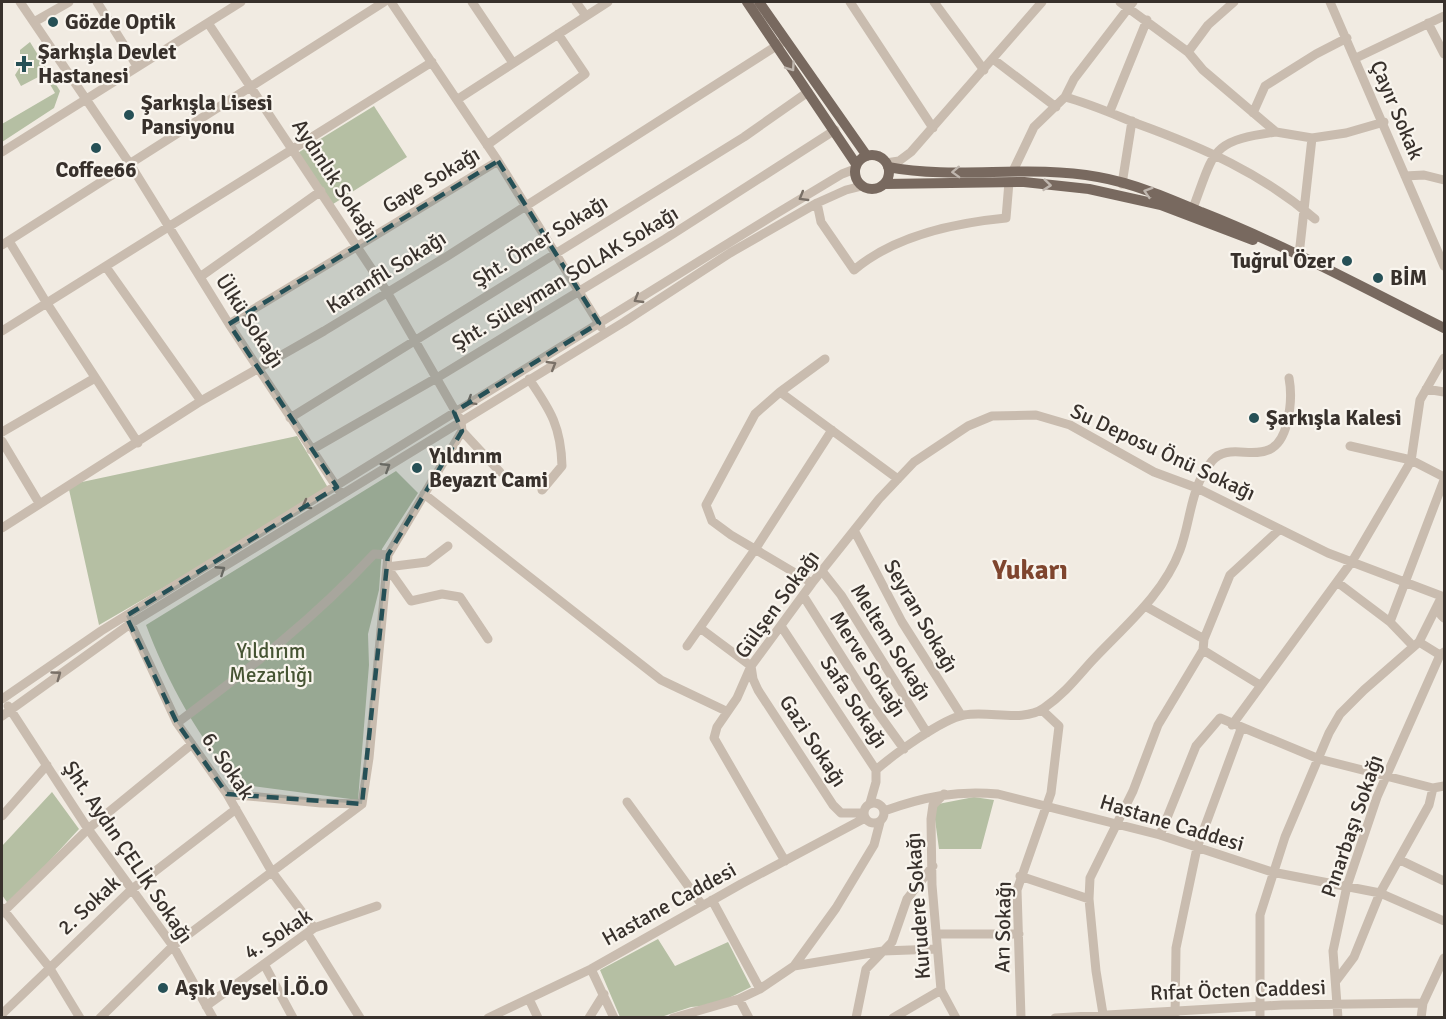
<svg xmlns="http://www.w3.org/2000/svg" width="1446" height="1019" viewBox="0 0 1446 1019" font-family="Signika,sans-serif">
<rect width="100%" height="100%" fill="#f1ebe2"/>
<path fill="#b5bfa3" d="M30,42l30,49 -6,17 -52,34v-18l53,-31 -11,-19 -23,12 -6,-11 5,-8v-17z
M374,106l33,51 -77,49 -34,-52z
M297,436l33,55 -231,134 -31,-140z
M396,471l22,22 -36,56 -3,41 -11,44 1,31 -11,135 -121,-16c-41,-51 -68,-99 -91,-159z
M52,792l27,37 -70,76 -7,-10v-49z
M974,797l20,3 -13,49h-42l-6,-44z
M658,939l17,27 53,-24 23,45 -36,18 -24,2 -30,10h-41l-20,-47z"/>
<g fill="none" stroke-linecap="round" stroke-linejoin="round">
<path stroke="#c9bcaf" stroke-width="9" d="M20,2l110,162 99,160 111,168
M97,2l40,64
M391,2l107,159 103,166
M472,2l41,61
M576,2l10,14
M850,2l83,126
M934,2l50,68
M1120,2l68,50 15,18 73,62 36,6 34,-5 38,-11
M1330,2l114,264
M34,22l35,-20
M208,23l179,269 74,129 1,10 -74,124 -19,203 -7,46 -41,-1 -94,-9
M1428,23l16,31
M1188,52l20,-27 26,-23
M1356,58l88,-42
M993,59l63,48
M1065,97c26,7 48,17 73,27 66,24 123,49 177,95
M458,99l150,-97
M1110,111l37,-91
M1253,113l12,-27 51,-32 31,-16
M487,145l98,-71 -27,-40
M2,152l239,-150
M886,163l13,-2 12,-9 131,-150
M1013,171l21,-44 31,-30 9,-18 59,-77
M1405,176l19,-1 20,5
M1122,184l10,-63
M817,203l4,19 33,48c40,-34 100,-47 152,-52l3,-36
M1193,208c22,-58 17,-67 83,-76
M9,241l37,61 92,141
M2,245l382,-243
M1299,255l13,-117
M106,267l95,134
M200,277l121,-86
M229,324l269,-163
M2,331l430,-269
M825,359l-45,33 118,87
M529,379c22,32 32,48 33,87l-20,24
M1426,389l18,3
M780,392l-25,22 -49,91 6,16 19,14 81,48
M290,418l454,-281 64,-45
M462,431l38,41
M2,432l93,-54
M2,441l37,62
M1350,446l61,14 33,17
M311,450l129,-74 225,-137 170,-109
M424,494l237,186 65,31
M2,528l199,-127 123,-70 122,-74 335,-214
M855,532l47,90 59,93
M448,546l-21,16 -40,5 24,34 31,-7 18,3 28,42
M822,571l19,24 86,138
M1337,582l53,40
M1442,596l-23,46 21,13 4,-3
M804,597l69,109 31,43
M1145,606l59,33
M1444,607l-3,8 3,3
M129,620l48,103 50,71 45,78 42,56
M781,626l95,144v12l-6,21
M700,628l51,38 2,13 5,11 75,115 8,8h23
M687,646l69,-98 76,-118
M1413,646l-23,-24 54,-142
M1260,685l-57,-35 1,-11 26,-64 50,-46
M2,699l99,-68 673,-416 68,-41 13,-5
M8,706l80,123 85,117 40,72
M2,716l128,-92 494,-302 106,-69 87,-50 29,-13 16,-4
M177,723c72,-54 136,-103 197,-169l14,1
M1232,725l121,-165 58,-99 9,-61 24,-42
M876,770c17,-15 66,-51 88,-55 25,-5 59,8 80,-7 19,-13 31,-28 46,-45 31,-34 73,-67 90,-113 11,-29 10,-63 32,-89 20,-25 62,15 75,-38 4,-16 5,-29 2,-45
M944,794l-11,11 -2,14 1,66 9,105 15,28
M627,802l75,103
M864 813a10 10 0 1 1 20 0a10 10 0 1 1-20 0Z
M884,811c39,-14 73,-21 114,-17l162,41 112,37 108,21 64,28
M2,816l45,-51
M1160,835l36,-89 24,-28 99,41 114,29 11,-2
M1400,860l44,21
M785,861l-71,-123 3,-11 20,-29 14,-32 61,-83 67,-84 35,-37 54,-36 24,-10 44,-1 34,10 84,47 43,16 131,65 116,44
M1020,876l69,23
M712,900l48,89
M2,908l47,59 31,51
M2,913l86,-84 104,-85
M307,933l53,85
M936,934h83
M264,964l29,54
M794,966l89,-15 54,-2
M591,969l23,49
M1336,981l18,-24 26,-64 49,-88 4,-17
M529,999l9,19
M739,999l10,19
M206,1006l108,-78 63,-22
M2,1014l130,-125 104,-80
M1103,1014l-7,-43 -7,-72 1,-21 43,-87 25,-66 45,-75
M100,1018l73,-72 188,-141
M488,1018l103,-49 150,-85 124,-66
M589,1018l15,-24
M673,1018l66,-19 21,-10 34,-23 42,-58 38,-63 6,-23
M856,1018l10,-49 26,-27 15,-43 26,-33
M893,1018l48,-28
M1021,1018l-4,-128 34,-97 8,-67 -17,-16
M1055,1018l227,-13 141,-2
M1175,1018l1,-70 21,-100 44,-119
M1260,1018v-103l25,-78 44,-104 11,-19 24,-24 55,-48
M1338,1018l-5,-67 14,-65 30,-89 63,-142
M1421,1018l2,-15 21,-45"/>
<path stroke="#78695f" stroke-width="10" d="M747,2l109,162
M759,2l108,154
M855 172a17 17 0 1 1 34 0a17 17 0 1 1-34 0Z
M888,167c69,13 140,-3 210,10 35,6 70,21 103,35 84,33 163,76 243,116
M884,184l140,-2 65,7 72,16 92,35"/>
</g>
<defs><path id="oneway-chevron" d="M-2-3.5L2.5 0L-2 3.5" fill="none" stroke-width="1.6" stroke-linecap="round" stroke-linejoin="round" transform="scale(1.5)"/></defs>
<g stroke="#bfb6ae">
<use href="#oneway-chevron" transform="translate(791 67) rotate(55)"/>
<use href="#oneway-chevron" transform="translate(956 172) rotate(178)"/>
<use href="#oneway-chevron" transform="translate(1047 185) rotate(6)"/>
<use href="#oneway-chevron" transform="translate(1148 192) rotate(-163)"/>
</g>
<g stroke="#797067">
<use href="#oneway-chevron" transform="translate(803 197) rotate(149)"/>
<use href="#oneway-chevron" transform="translate(638 299) rotate(149)"/>
<use href="#oneway-chevron" transform="translate(552 365) rotate(-31)"/>
<use href="#oneway-chevron" transform="translate(471 401) rotate(148)"/>
<use href="#oneway-chevron" transform="translate(386 467) rotate(-32)"/>
<use href="#oneway-chevron" transform="translate(306 505) rotate(151)"/>
<use href="#oneway-chevron" transform="translate(221 570) rotate(-33)"/>
<use href="#oneway-chevron" transform="translate(57 675) rotate(-36)"/>
</g>
<path fill="#265056" fill-opacity="0.2" stroke="#265056" stroke-width="4.5" stroke-dasharray="12 8" stroke-linejoin="round" d="M498,161l101,162 -145,89 8,19 -74,124 -26,249 -135,-10 -50,-71 -51,-107 211,-129 -108,-163z"/>
<g fill="#265056" stroke="#f9f5ee" stroke-width="2">
<circle cx="53" cy="22" r="6"/>
<path d="M21 55h6v6h6v6h-6v6h-6v-6h-6v-6h6z"/>
<circle cx="129" cy="115" r="6"/>
<circle cx="96" cy="148" r="6"/>
<circle cx="1347" cy="261" r="6"/>
<circle cx="1378" cy="278" r="6"/>
<circle cx="1254" cy="418" r="6"/>
<circle cx="417" cy="468" r="6"/>
<circle cx="163" cy="988" r="6"/>
</g>
<g text-anchor="middle" stroke-width="4.5" stroke-linejoin="round" paint-order="stroke">
<g font-size="21" font-weight="bold" fill="#38312c" stroke="#f9f5ee" text-anchor="start">
<text x="65" y="29">Gözde Optik</text>
<text x="38" y="59">Şarkışla Devlet<tspan x="38" dy="24">Hastanesi</tspan></text>
<text x="141" y="110">Şarkışla Lisesi<tspan x="141" dy="24">Pansiyonu</tspan></text>
<text x="96" y="177" text-anchor="middle">Coffee66</text>
<text x="1335" y="268" text-anchor="end">Tuğrul Özer</text>
<text x="1390" y="285">BİM</text>
<text x="1266" y="425">Şarkışla Kalesi</text>
<text x="429" y="463">Yıldırım<tspan x="429" dy="24">Beyazıt Cami</tspan></text>
<text x="175" y="995">Aşık Veysel İ.Ö.O</text>
</g>
<g font-size="21" fill="#38312c" stroke="#f9f5ee">
<text transform="translate(1397 110) rotate(67)" y="7">Çayır Sokak</text>
<text transform="translate(335 179) rotate(57)" y="7">Aydınlık Sokağı</text>
<text transform="translate(431 180) rotate(-31)" y="7">Gaye Sokağı</text>
<text transform="translate(540 241) rotate(-32)" y="7">Şht. Ömer Sokağı</text>
<text transform="translate(386 272) rotate(-32)" y="7">Karanfil Sokağı</text>
<text transform="translate(565 278) rotate(-31)" y="7">Şht. Süleyman SOLAK Sokağı</text>
<text transform="translate(250 321) rotate(57)" y="7">Ülkü Sokağı</text>
<text transform="translate(1163 452) rotate(25)" y="7">Su Deposu Önü Sokağı</text>
<text transform="translate(777 604) rotate(-54)" y="7">Gülşen Sokağı</text>
<text transform="translate(921 616) rotate(60)" y="7">Seyran Sokağı</text>
<text transform="translate(891 642) rotate(58)" y="7">Meltem Sokağı</text>
<text transform="translate(868 664) rotate(57)" y="7">Merve Sokağı</text>
<text transform="translate(854 702) rotate(57)" y="7">Safa Sokağı</text>
<text transform="translate(813 741) rotate(57)" y="7">Gazi Sokağı</text>
<text transform="translate(228 766) rotate(56)" y="7">6. Sokak</text>
<text transform="translate(1172 823) rotate(17)" y="7">Hastane Caddesi</text>
<text transform="translate(1352 826) rotate(-71)" y="7">Pınarbaşı Sokağı</text>
<text transform="translate(128 852) rotate(56)" y="7">Şht. Aydın ÇELİK Sokağı</text>
<text transform="translate(669 904) rotate(-29)" y="7">Hastane Caddesi</text>
<text transform="translate(89 905) rotate(-43)" y="7">2. Sokak</text>
<text transform="translate(918 906) rotate(-94)" y="7">Kurudere Sokağı</text>
<text transform="translate(1003 927) rotate(-89)" y="7">Arı Sokağı</text>
<text transform="translate(278 934) rotate(-33)" y="7">4. Sokak</text>
<text transform="translate(1238 990) rotate(-2)" y="7">Rıfat Öcten Caddesi</text>
</g>
<g font-size="21" fill="#465433" stroke="#f9f5ee">
<text x="271" y="658">Yıldırım<tspan x="271" dy="24">Mezarlığı</tspan></text>
</g>
<g font-size="27" font-weight="bold" fill="#7f452e" stroke="#f9f5ee">
<text x="1030" y="579">Yukarı</text>
</g>
</g>
<rect width="1446" height="1019" fill="none" stroke="#38312c" stroke-width="6"/>
</svg>
